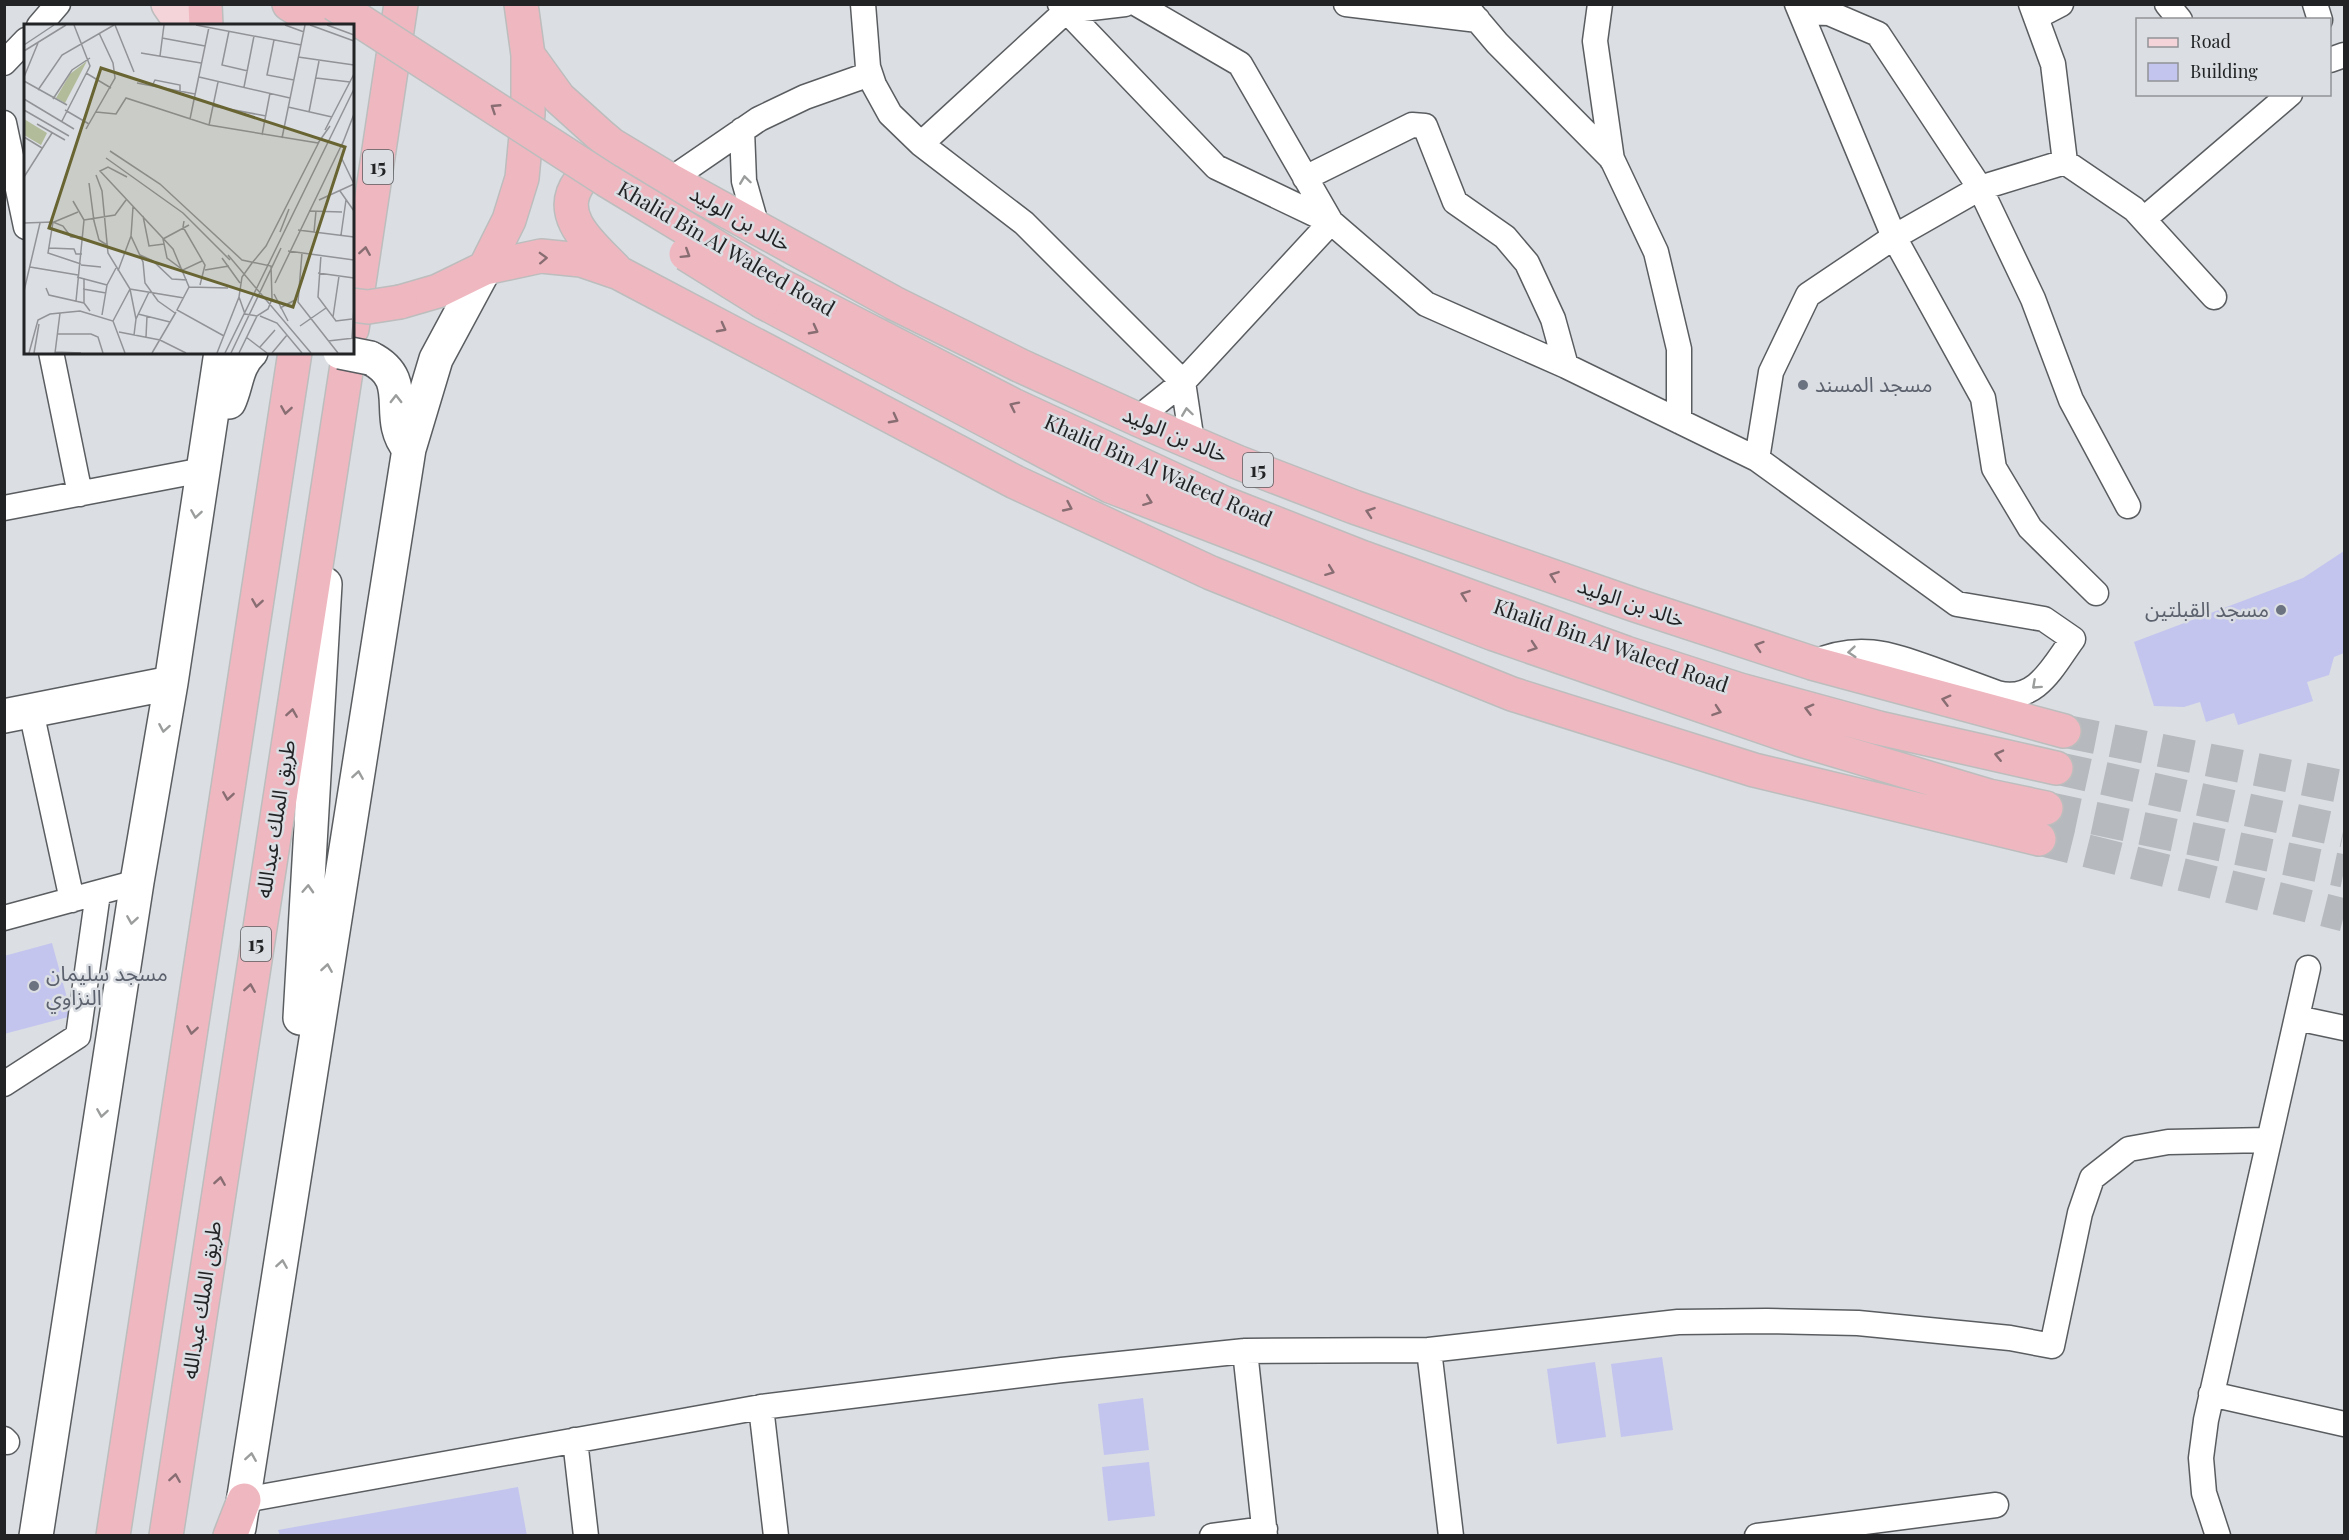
<svg xmlns="http://www.w3.org/2000/svg" width="2349" height="1540" viewBox="0 0 2349 1540" font-family="'Playfair Display','Noto Sans Arabic',serif">
<rect width="100%" height="100%" fill="#dbdee3"/>
<path fill="#c3c5ee" d="M2344,551v102l-10,4 -5,18 -22,7 6,19 -75,24 -4,-12 -28,9 -6,-20 -16,5 -30,-1 -20,-64 169,-64z
M52,943l20,73 -68,18v-78z
M1662,1357l11,73 -52,7 -10,-73z
M1595,1362l11,75 -49,7 -10,-75z
M1143,1398l6,52 -45,5 -6,-51z
M1149,1462l6,54 -47,5 -6,-54z
M518,1487l9,49h-247l-2,-6z"/>
<g fill="none" stroke-linecap="round" stroke-linejoin="round">
<path stroke="#b6b9bd" stroke-width="33" stroke-dasharray="33 16" stroke-linecap="butt" d="M2064,731l280,56
M2056,768l288,63
M2046,808l298,63
M2039,839l305,76"/>
<g stroke="#5a5d60" stroke-width="27">
<path id="street" d="M863,4l5,63 6,18 16,29 31,30 103,79 159,159 9,60
M1060,4l156,163 115,55 95,82 140,62 191,93 200,145 87,15 29,20c-20,27 -37,65 -76,54 -22,-8 -43,-16 -65,-24 -45,-16 -74,-26 -120,-6
M1346,4l132,16
M1464,4l33,39 115,116 44,93 23,97v72
M1600,4l-5,37 17,119
M1797,4l97,233 89,161 11,70 36,60 66,65
M2031,4l22,60 12,98 69,47 80,88
M2167,4l13,16
M2315,4l5,16
M1801,12l28,1 49,21 102,154 53,111 38,101 57,106
M2036,17l25,-13
M39,26l19,-22
M2330,60l14,-5
M4,63l22,-23
M4,123l22,104
M742,130l2,51 13,46
M921,144l145,-133 59,-7
M1305,178l107,-53 13,1 30,76 50,35 22,26 26,56 13,47
M670,180l89,-61 46,-22 65,-23
M2144,219l146,-125
M51,352l29,142
M1137,419l46,-37 148,-160 -91,-158 -103,-60
M1757,459l14,-87 37,-77 86,-58 86,-49 85,-26
M4,508l199,-38
M31,711l41,189
M4,918l133,-36
M2297,1018l47,10
M4,1084l74,-48 20,-143
M1429,1350l22,186
M1245,1351l20,185
M2211,1394l133,30
M761,1407l15,129
M4,1439l3,3
M575,1440l11,96
M244,1500l517,-93 301,-37 183,-19 184,-1 249,-28 89,-1 91,2 152,15 42,8 28,-133 12,-35 37,-29 39,-7 100,-2
M1212,1536l53,-7
M1757,1536l239,-31
M2218,1536l-14,-43 -3,-35 5,-38 102,-452"/>
</g>
<g stroke="#5a5d60" stroke-width="36">
<path id="secondary" d="M370,358c45,22 12,59 39,91
M229,402c8,-17 7,-36 22,-50
M4,716l167,-33
M300,1018l25,-434
M239,1528l170,-1079 27,-90 49,-91
M36,1536l101,-654 34,-199 50,-331"/>
</g>
<g stroke="#bcbdbd" stroke-width="36">
<path id="primary" d="M168,4l15,22"/>
</g>
<g stroke="#bcbdbd" stroke-width="36">
<path id="highway" d="M205,4l1,22
M289,4l35,22
M528,55l31,43 40,36 13,11 58,35 224,123 127,63 116,53 100,43 117,45 281,98 177,58 252,68
M485,268l24,-48 13,-42 6,-64v-59l-7,-51
M615,269c-23,-24 -61,-53 -35,-88 8,-11 24,-16 37,-15
M776,283l237,122 211,98 140,55 262,95 114,37 139,38 177,40
M400,302l38,-11 47,-23 56,-12 40,4 38,13 396,209 196,91 301,121 242,76 285,69
M763,302l347,184 384,148 307,106 188,56 57,12
M352,329l49,-325
M113,1536l182,-1184
M166,1536l183,-1184
M230,1536l14,-36"/>
</g>
<use href="#street" stroke="#fff" stroke-width="24"/>
<use href="#secondary" stroke="#fff" stroke-width="33"/>
<use href="#primary" stroke="#f5d4d9" stroke-width="33"/>
<use href="#highway" stroke="#efb7c0" stroke-width="33"/>
<g stroke="#5a5d60" stroke-width="36" stroke-linecap="butt">
<path id="secondary-bridge" d="M340,352l30,6"/>
</g>
<g stroke="#bcbdbd" stroke-width="36" stroke-linecap="butt">
<path id="highway-bridge" d="M334,4l272,176 170,103
M686,254l77,48
M352,305l16,2 32,-5"/>
</g>
<use href="#secondary-bridge" stroke="#fff" stroke-width="33"/>
<use href="#highway-bridge" stroke="#efb7c0" stroke-width="33"/>
</g>
<defs><path id="oneway-chevron" d="M-2-3.5L2.5 0L-2 3.5" fill="none" stroke-width="1.6" stroke-linecap="round" stroke-linejoin="round" transform="scale(1.5)"/></defs>
<g stroke="#886d72">
<use href="#oneway-chevron" transform="translate(495 108) rotate(-147)"/>
<use href="#oneway-chevron" transform="translate(365 251) rotate(-81)"/>
<use href="#oneway-chevron" transform="translate(686 254) rotate(32)"/>
<use href="#oneway-chevron" transform="translate(543 258) rotate(-2)"/>
<use href="#oneway-chevron" transform="translate(722 328) rotate(28)"/>
<use href="#oneway-chevron" transform="translate(814 330) rotate(28)"/>
<use href="#oneway-chevron" transform="translate(1014 406) rotate(-154)"/>
<use href="#oneway-chevron" transform="translate(286 410) rotate(99)"/>
<use href="#oneway-chevron" transform="translate(894 419) rotate(28)"/>
<use href="#oneway-chevron" transform="translate(1148 501) rotate(21)"/>
<use href="#oneway-chevron" transform="translate(1068 507) rotate(25)"/>
<use href="#oneway-chevron" transform="translate(1370 512) rotate(-161)"/>
<use href="#oneway-chevron" transform="translate(1330 571) rotate(21)"/>
<use href="#oneway-chevron" transform="translate(1554 576) rotate(-160)"/>
<use href="#oneway-chevron" transform="translate(1465 595) rotate(-160)"/>
<use href="#oneway-chevron" transform="translate(257 603) rotate(99)"/>
<use href="#oneway-chevron" transform="translate(1759 646) rotate(-162)"/>
<use href="#oneway-chevron" transform="translate(1533 647) rotate(19)"/>
<use href="#oneway-chevron" transform="translate(1946 700) rotate(-165)"/>
<use href="#oneway-chevron" transform="translate(1809 709) rotate(-165)"/>
<use href="#oneway-chevron" transform="translate(1717 711) rotate(19)"/>
<use href="#oneway-chevron" transform="translate(292 713) rotate(-81)"/>
<use href="#oneway-chevron" transform="translate(1999 755) rotate(-167)"/>
<use href="#oneway-chevron" transform="translate(228 796) rotate(99)"/>
<use href="#oneway-chevron" transform="translate(250 988) rotate(-81)"/>
<use href="#oneway-chevron" transform="translate(192 1030) rotate(99)"/>
<use href="#oneway-chevron" transform="translate(220 1181) rotate(-81)"/>
<use href="#oneway-chevron" transform="translate(175 1478) rotate(-81)"/>
</g>
<g stroke="#9b9c9c">
<use href="#oneway-chevron" transform="translate(745 180) rotate(-98)"/>
<use href="#oneway-chevron" transform="translate(396 399) rotate(-90)"/>
<use href="#oneway-chevron" transform="translate(1187 412) rotate(-98)"/>
<use href="#oneway-chevron" transform="translate(196 514) rotate(99)"/>
<use href="#oneway-chevron" transform="translate(1852 652) rotate(175)"/>
<use href="#oneway-chevron" transform="translate(2036 685) rotate(138)"/>
<use href="#oneway-chevron" transform="translate(164 728) rotate(100)"/>
<use href="#oneway-chevron" transform="translate(358 775) rotate(-81)"/>
<use href="#oneway-chevron" transform="translate(308 889) rotate(-87)"/>
<use href="#oneway-chevron" transform="translate(132 920) rotate(99)"/>
<use href="#oneway-chevron" transform="translate(327 968) rotate(-81)"/>
<use href="#oneway-chevron" transform="translate(102 1113) rotate(99)"/>
<use href="#oneway-chevron" transform="translate(282 1264) rotate(-81)"/>
<use href="#oneway-chevron" transform="translate(251 1457) rotate(-81)"/>
</g>
<g fill="#6b7280" stroke="#dbdee3" stroke-width="2">
<circle cx="1803" cy="385" r="6"/>
<circle cx="2281" cy="610" r="6"/>
<circle cx="34" cy="986" r="6"/>
</g>
<g text-anchor="middle" stroke-width="5" stroke-linejoin="round" paint-order="stroke">
<g fill="#dbdee3" stroke="#595b5d" stroke-width="1.5">
<rect x="363" y="150" width="30" height="34" rx="4.5"/>
<rect x="1243" y="453" width="30" height="34" rx="4.5"/>
<rect x="241" y="927" width="30" height="34" rx="4.5"/>
</g>
<g font-size="20" font-weight="bold" fill="#212324">
<text x="378" y="174">15</text>
<text x="1258" y="477">15</text>
<text x="256" y="951">15</text>
</g>
<g font-size="21" fill="#212324" stroke="#dbdee3">
<text transform="translate(740 219) rotate(29)" y="7">خالد بن الوليد</text>
<text transform="translate(726 249) rotate(30)" y="7">Khalid Bin Al Waleed Road</text>
<text transform="translate(1175 435) rotate(23)" y="7">خالد بن الوليد</text>
<text transform="translate(1158 471) rotate(24)" y="7">Khalid Bin Al Waleed Road</text>
<text transform="translate(1631 603) rotate(19)" y="7">خالد بن الوليد</text>
<text transform="translate(1611 646) rotate(19)" y="7">Khalid Bin Al Waleed Road</text>
<text transform="translate(276 819) rotate(-81)" y="7">طريق الملك عبدالله</text>
<text transform="translate(202 1300) rotate(-81)" y="7">طريق الملك عبدالله</text>
</g>
<g font-size="21" fill="#5b616d" stroke="#dbdee3" text-anchor="start">
<text x="1815" y="392">مسجد المسند</text>
<text x="2269" y="617" text-anchor="end">مسجد القبلتين</text>
<text x="46" y="981">مسجد سليمان<tspan x="46" dy="24">النزاوي</tspan></text>
</g>
</g>
<g transform="translate(24 24)">
<rect width="330" height="330" fill="#dbdee3"/>
<path d="M63,37l-22,42 -9,-5 14,-24zM0,95l23,14 -6,12 -17,-10z" fill="#b3bc9a"/>
<path fill="none" stroke="#919397" stroke-width="1.5" d="M91,1l19,47M172,1l105,20M261,1l19,7M286,1l44,16M303,1l27,10M205,7l-7,34 26,6M138,14l43,8M250,16l-7,35 27,5M0,21l30,-20M0,27l42,-26M117,29l60,10M136,32l4,-31M274,33l56,8M62,49l25,15M0,53l14,-34M175,53l91,21M292,54l34,4M0,57l43,24M113,59l58,11M128,62l3,-6 25,5v6M220,63l10,-51M14,66l24,-35 52,-30M0,75l50,30M29,75l19,-29 18,-12M189,82l53,10M264,83l44,10M0,86l45,26M41,86l24,14M72,88l20,2 10,-16 83,27 109,18M285,88l10,-51M166,95l19,-92M38,97l28,-55 -16,-41M13,100l28,16M185,101l9,-43M62,105l29,-51 -2,-15 -14,-30M301,106l29,-56M238,111l8,-42M0,113l18,11M258,114l23,-113M294,119l12,-17M318,121l12,-31M86,127l50,33 82,76 29,6 1,33 -4,10 -11,7 -12,-2 -6,-17 3,-20 10,-14M317,133l13,27M82,134l77,55 47,47M72,151l6,16 6,62 22,36 54,9M0,153l28,-44M103,153l-19,-10 -8,4 73,78 16,38 -12,23 47,26M65,159l5,38 5,19 8,5M316,167l14,20M295,176l35,-16M49,177l11,19 -8,81M109,183l-2,29 12,26 2,21 13,18 17,12M285,187l33,1M119,192l6,30 15,-2M60,196l31,-5 11,-15M160,197l-1,6 22,38 -5,20M29,198l-5,31 33,11M30,198l24,-10M0,199l29,-1 10,4 8,11h11M165,201l-26,14 4,19 16,12 19,-9M274,206l56,7M256,208l9,-23M290,208l2,-21M317,211l5,-35M25,224l25,1 2,5h6M264,227l66,9M278,229l-4,49 40,51M116,231l13,6 19,18 15,1M204,231l83,98M297,231l-3,42 18,24 16,-2M198,234l18,25M228,239l14,-17 54,-106M57,241l20,2M6,243l48,8M181,246l24,-4M94,247l13,-35M294,249l36,5M53,253l30,8M60,254v25M251,259l68,-141M165,263l39,1M22,264l3,7 35,8 6,8M59,265l23,4M106,265l6,30M0,267l16,-68M250,270l14,27M256,284l17,-9M114,290l32,8M78,291l5,-30 9,-17M236,292l17,7 25,30M309,293l6,-41M89,297l17,-32M276,302l26,-18M95,308l41,8 26,13M33,310h34l7,3 5,16M110,311l2,-16 13,-27M122,313l1,-21M222,313l21,16M328,314l2,-30M304,317l26,-3M236,323l15,-17M31,328l26,1M5,329l9,-33 12,-6 30,-3 33,10 12,32M10,329l5,-29M31,329l5,-40M128,329l24,-41M193,329l22,-56M201,329l129,-264M207,329l50,-105M215,329l18,-37M248,329l15,-18"/>
<path fill="#696532" fill-opacity="0.15" stroke="#696532" stroke-width="3" d="M77,44l244,79 -52,160 -244,-79z"/>
<rect width="330" height="330" fill="none" stroke="#212324" stroke-width="3"/>
</g>
<rect width="2349" height="1540" fill="none" stroke="#212324" stroke-width="12"/>
<rect x="2136" y="18" width="195" height="78" fill="#dbdee3" stroke="#919397" stroke-width="1.5"/>
<rect x="2148" y="38" width="30" height="9" fill="#f5d4d9" stroke="#919397" stroke-width="1.5"/>
<text x="2190" y="48" font-size="18" fill="#212324">Road</text>
<rect x="2148" y="63" width="30" height="18" fill="#c3c5ee" stroke="#919397" stroke-width="1.5"/>
<text x="2190" y="78" font-size="18" fill="#212324">Building</text>
</svg>
